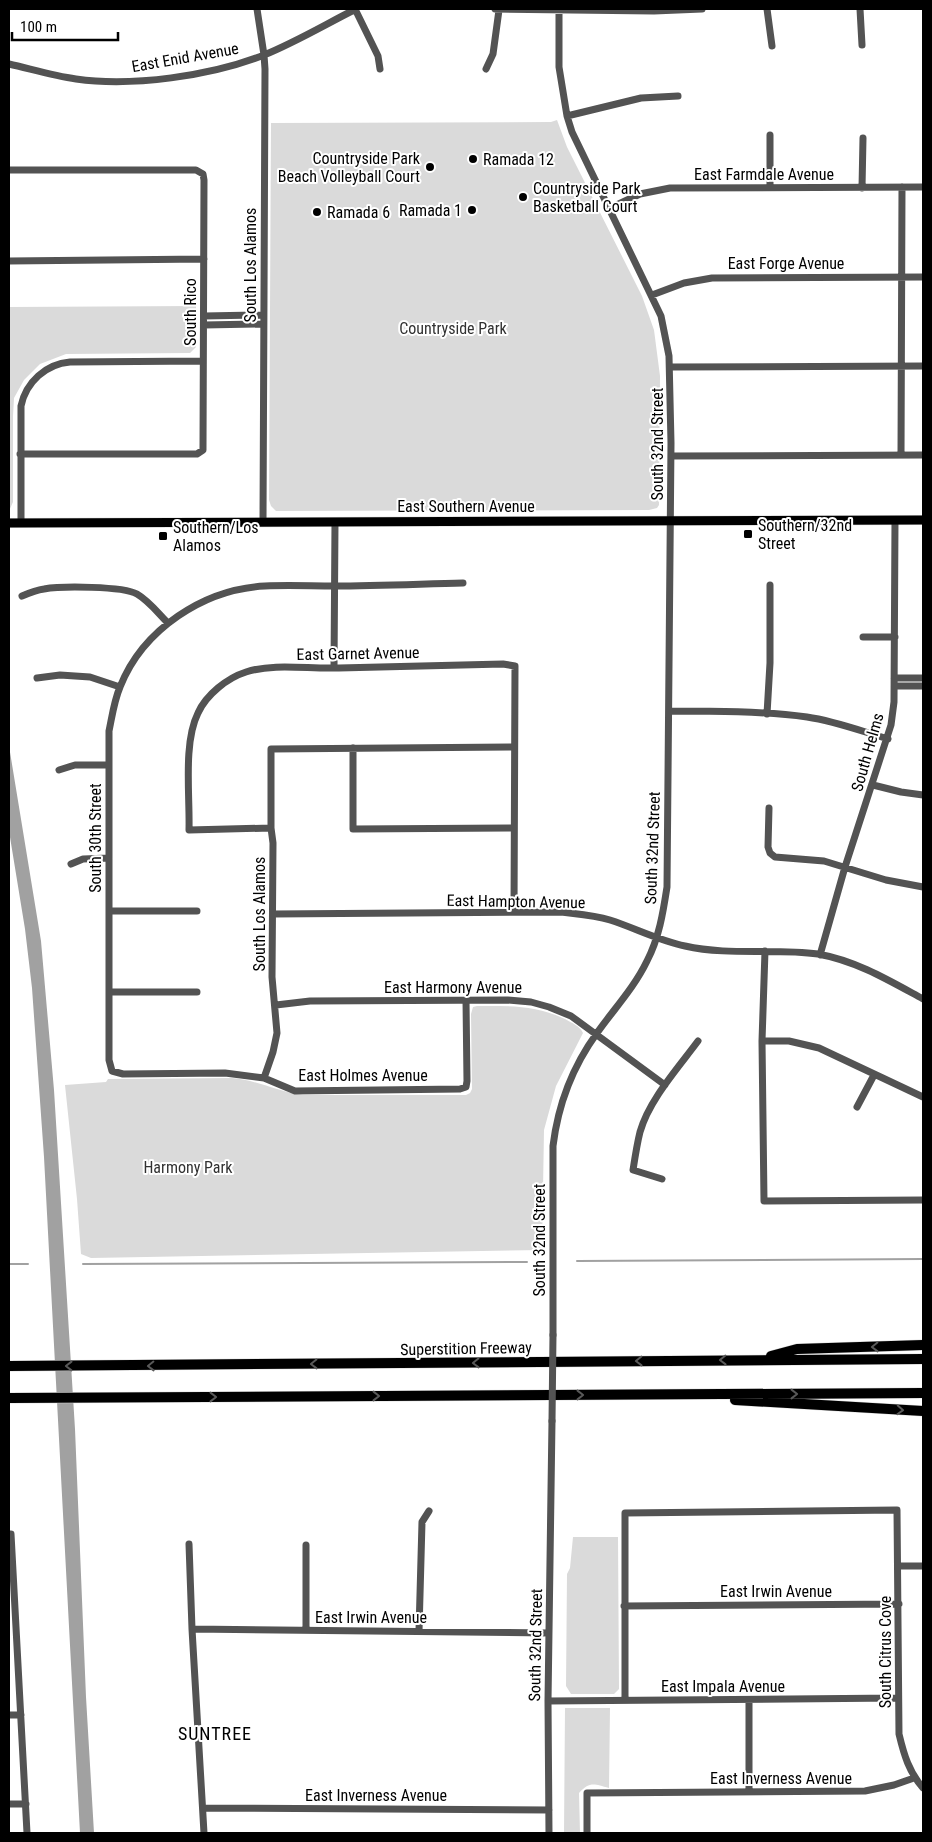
<svg xmlns="http://www.w3.org/2000/svg" width="932" height="1842" viewBox="0 0 932 1842" font-family="'Roboto Condensed',sans-serif">
<rect width="100%" height="100%" fill="#fff"/>
<path fill="#dadada" d="M557,120l10,27 75,149 12,34 6,46 -1,129 -2,3 -8,2 -373,1 -5,-5 -2,-6 2,-377 280,-1z
M196,306v41l-6,6 -124,1 -26,10 -16,16 -10,18 -1,18v86l-4,9v-204z
M477,1006c33,0 58,-1 88,13 7,4 15,7 18,14l-27,53 -12,44 -2,120 -451,8 -10,-4 -4,-55 -12,-114 41,-3 2,-3 124,-1c25,2 46,14 71,17h163l4,-2 2,-4 -1,-75 2,-7z
M573,1537h45l1,152 -5,5h-43l-5,-8 1,-112 3,-6z
M565,1708h45l-1,80c-15,-4 -19,-7 -30,5l1,40h-16z"/>
<path fill="#a1a1a1" d="M9,746l32,195 13,149 21,339 11,268 8,136h-14l-36,-676 -12,-169 -7,-59 -16,-98z"/>
<g fill="none" stroke-linecap="round" stroke-linejoin="round">
<path stroke="#a1a1a1" stroke-width="2" d="M577,1261l346,-2
M9,1264h19
M83,1264l444,-2"/>
<g stroke="#dbdbdb" stroke-width="10">
<path id="major" d="M9,523l914,-3"/>
</g>
<g stroke="#dbdbdb" stroke-width="11">
<path id="highway" d="M771,1356l26,-7 126,-4
M9,1366l914,-7
M9,1398l914,-5
M735,1400l188,11"/>
</g>
<path stroke="#535353" stroke-width="7" d="M257,9l7,46 1,14 -2,453
M355,9l23,47 2,13
M495,9l159,2 48,-2
M767,9l5,37
M860,9l2,36
M9,64c22,5 44,12 67,15 56,8 135,-3 188,-24 32,-13 62,-31 92,-46
M486,69l7,-15 6,-44
M567,116l74,-18 37,-2
M770,135v52
M9,170h187l7,4 1,6 -1,270 -6,4h-177
M862,188l1,-50
M608,209l32,-15 30,-6 253,-1
M9,261l195,-2
M652,295l32,-12 28,-5 211,-1
M204,316l59,-1
M204,325l59,-1
M670,367l253,-1
M901,455l1,-268
M671,456l252,-1
M21,523v-117c5,-24 25,-42 49,-44l133,-1
M463,583c-43,1 -86,3 -129,3 -23,0 -46,-1 -69,0 -61,3 -122,43 -145,101 -6,14 -8,30 -11,44v329l3,11 11,3 102,-1 39,5 31,13 165,-2 6,-2 1,-6 -1,-81
M22,596c7,-3 15,-6 22,-7 17,-3 79,-3 93,5 12,7 21,19 31,29
M863,637h32
M334,668l1,-146
M37,678l23,-3 30,2 30,10
M894,678h29
M894,686h29
M669,711c46,0 92,0 138,6 28,4 54,14 81,22
M767,714l3,-51v-78
M353,748v81l161,-1
M59,770l16,-5h34
M873,785l28,7 22,3
M769,808l-1,39 2,6 5,4 49,4 62,19 37,7
M271,828l-82,2c1,-34 -6,-87 9,-117 8,-18 29,-35 48,-41 28,-9 61,-3 90,-4 56,-1 112,-3 167,-4l12,2 -1,246
M71,864l12,-5 26,-1
M109,911h88
M273,914l288,-2c16,2 33,3 49,8 25,8 50,21 75,26 44,10 90,2 133,8 39,7 72,27 105,45
M765,951l-3,90 2,160 159,-1
M820,955l25,-88 46,-142 3,-23 1,-182
M109,992h88
M276,1005l34,-4 198,-1 23,2 18,5 22,9 94,69
M762,1041h27l30,7 104,49
M264,1078l9,-26 4,-19 -5,-56 1,-134 -2,-15v-79l243,-2
M857,1107l17,-32
M662,1179l-29,-9c2,-13 4,-26 7,-38 9,-32 38,-64 58,-91
M553,1335v-189c5,-41 20,-80 44,-113 17,-24 37,-45 50,-72 12,-23 16,-48 20,-74l4,-444 -2,-87 -8,-40 -89,-184 -5,-16 -8,-49v-58
M9,1534h2l16,299
M189,1544l3,85 12,204
M898,1566h25
M624,1606l275,-2
M192,1629l357,4
M306,1630v-85
M419,1631l3,-109 7,-11
M625,1700v-187l272,-3 2,224c5,21 10,38 24,54
M548,1701l350,-3
M9,1715h12
M749,1792v-92
M9,1804h17
M203,1808l346,2
M549,1833l-1,-132 4,-280
M587,1833v-40l278,-2 29,-6 20,-7"/>
<use href="#major" stroke="#000" stroke-width="9"/>
<use href="#highway" stroke="#000" stroke-width="10"/>
<path stroke="#535353" stroke-width="7" d="M552,1421l1,-86"/>
</g>
<defs><path id="oneway-chevron" d="M-2-3.5L2.5 0L-2 3.5" fill="none" stroke-width="1.6" stroke-linecap="round" stroke-linejoin="round" transform="scale(1.25)"/></defs>
<g stroke="#595959">
<use href="#oneway-chevron" transform="translate(875 1347) rotate(179)"/>
<use href="#oneway-chevron" transform="translate(723 1360) rotate(179)"/>
<use href="#oneway-chevron" transform="translate(639 1361) rotate(179)"/>
<use href="#oneway-chevron" transform="translate(476 1363) rotate(179)"/>
<use href="#oneway-chevron" transform="translate(314 1364) rotate(179)"/>
<use href="#oneway-chevron" transform="translate(69 1366) rotate(-180)"/>
<use href="#oneway-chevron" transform="translate(151 1366) rotate(179)"/>
<use href="#oneway-chevron" transform="translate(794 1394)"/>
<use href="#oneway-chevron" transform="translate(580 1395)"/>
<use href="#oneway-chevron" transform="translate(376 1396)"/>
<use href="#oneway-chevron" transform="translate(213 1397)"/>
<use href="#oneway-chevron" transform="translate(900 1410) rotate(3)"/>
</g>
<g fill="#000" stroke="#fff" stroke-width="2">
<circle cx="473" cy="159" r="5"/>
<circle cx="430" cy="167" r="5"/>
<circle cx="523" cy="197" r="5"/>
<circle cx="472" cy="210" r="5"/>
<circle cx="317" cy="212" r="5"/>
<rect x="743" y="529" width="10" height="10" rx="2.5"/>
<rect x="158" y="531" width="10" height="10" rx="2.5"/>
</g>
<g text-anchor="middle" stroke-width="4" stroke-linejoin="round" paint-order="stroke">
<g font-size="16" fill="#000" stroke="#fff">
<text transform="translate(185 57) rotate(-10)" y="6">East Enid Avenue</text>
<text x="764" y="180">East Farmdale Avenue</text>
<text x="786" y="269">East Forge Avenue</text>
<text transform="translate(250 265) rotate(-90)" y="6">South Los Alamos</text>
<text transform="translate(190 312) rotate(-90)" y="6">South Rico</text>
<text transform="translate(657 444) rotate(-90)" y="6">South 32nd Street</text>
<text x="466" y="512">East Southern Avenue</text>
<text transform="translate(358 653) rotate(-1)" y="6">East Garnet Avenue</text>
<text transform="translate(867 752) rotate(-74)" y="6">South Helms</text>
<text transform="translate(95 838) rotate(-90)" y="6">South 30th Street</text>
<text transform="translate(652 848) rotate(-88)" y="6">South 32nd Street</text>
<text transform="translate(516 901) rotate(1)" y="6">East Hampton Avenue</text>
<text transform="translate(259 914) rotate(-90)" y="6">South Los Alamos</text>
<text x="453" y="993">East Harmony Avenue</text>
<text x="363" y="1081">East Holmes Avenue</text>
<text transform="translate(539 1240) rotate(-90)" y="6">South 32nd Street</text>
<text transform="translate(466 1348) rotate(-1)" y="6">Superstition Freeway</text>
<text x="776" y="1597">East Irwin Avenue</text>
<text x="371" y="1623">East Irwin Avenue</text>
<text transform="translate(535 1645) rotate(-89)" y="6">South 32nd Street</text>
<text transform="translate(885 1652) rotate(-90)" y="6">South Citrus Cove</text>
<text x="723" y="1692">East Impala Avenue</text>
<text x="781" y="1784">East Inverness Avenue</text>
<text x="376" y="1801">East Inverness Avenue</text>
</g>
<g font-size="16" fill="#000" stroke="#fff" text-anchor="start">
<text x="420" y="164" text-anchor="end">Countryside Park<tspan x="420" dy="18">Beach Volleyball Court</tspan></text>
<text x="483" y="165">Ramada 12</text>
<text x="533" y="194">Countryside Park<tspan x="533" dy="18">Basketball Court</tspan></text>
<text x="462" y="216" text-anchor="end">Ramada 1</text>
<text x="327" y="218">Ramada 6</text>
<text x="758" y="531">Southern/32nd<tspan x="758" dy="18">Street</tspan></text>
<text x="173" y="533">Southern/Los<tspan x="173" dy="18">Alamos</tspan></text>
</g>
<g font-size="16" fill="#313131" stroke="#fff">
<text x="453" y="334">Countryside Park</text>
<text x="188" y="1173">Harmony Park</text>
</g>
<g font-size="18" letter-spacing="1" fill="#000" stroke="#fff">
<text x="215" y="1740">SUNTREE</text>
</g>
</g>
<rect width="932" height="1842" fill="none" stroke="#000000" stroke-width="20"/>
<path d="M12 32v8h106v-8" fill="none" stroke="#000000" stroke-width="2.5"/>
<text x="20" y="32" font-size="15" fill="#000000" stroke="#ffffff" stroke-width="4" paint-order="stroke">100 m</text>
</svg>
